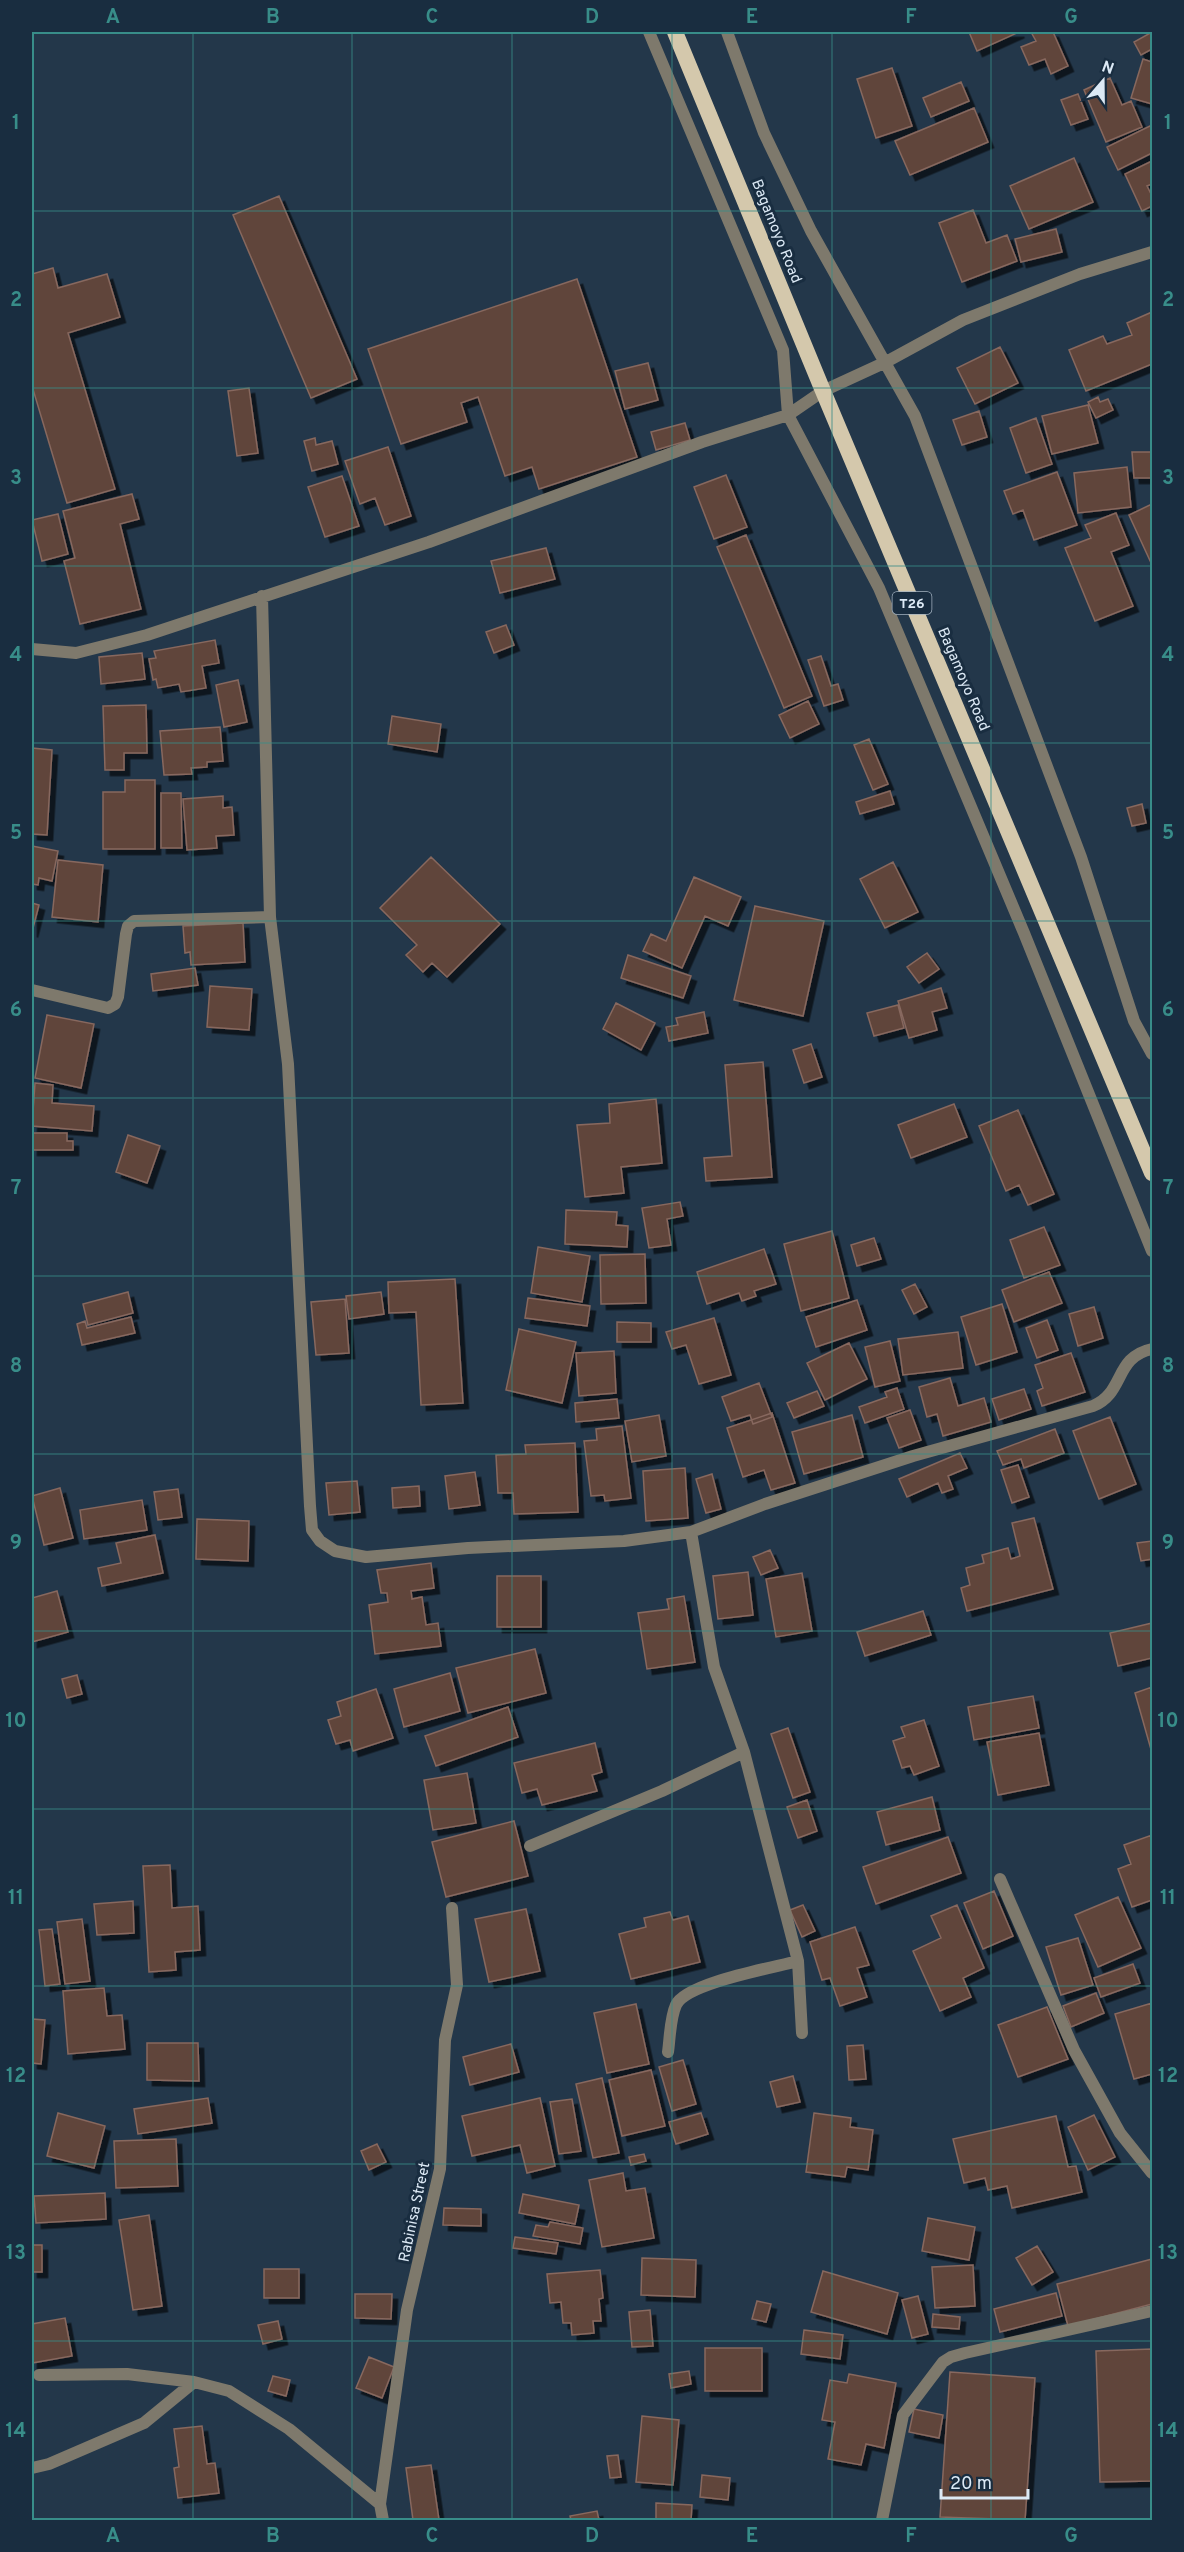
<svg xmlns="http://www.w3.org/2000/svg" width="1184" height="2552" viewBox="0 0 1184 2552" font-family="Overpass,sans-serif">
<defs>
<filter id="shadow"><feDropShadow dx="5.5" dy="5.5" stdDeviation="0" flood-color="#0009"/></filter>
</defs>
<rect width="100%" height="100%" fill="#23374a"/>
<path fill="#61453b" stroke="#87685e" stroke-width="1.5" filter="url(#shadow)" d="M969,32h50l-42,19z
M1031,32h22l15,34 -17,8 -6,-15 -16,6 -8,-18 15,-6z
M1152,32v17l-11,6 -7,-13z
M1143,59l9,3v42l-21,-6z
M892,68l20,58 -36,12 -19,-59z
M1110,78l12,27 9,-4 11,26 -36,15 -22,-52z
M961,82l8,19 -38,16 -8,-19z
M1078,94l10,25 -17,6 -10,-25z
M974,108l14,34 -78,33 -15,-34z
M1152,125v28l-34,17 -11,-23z
M1074,158l19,44 -64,27 -19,-43z
M1152,161v23l-5,2 5,10v10l-10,5 -17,-37z
M279,196l78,183 -46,19 -78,-183z
M973,210l13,33 21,-8 10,26 -55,21 -23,-59z
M1056,229l6,23 -41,10 -6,-23z
M53,268l5,20 49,-14 13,43 -52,16 47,156 -48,14 -35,-117v-112z
M577,279l60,178 -98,32 -7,-22 -27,9 -27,-79 -17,6 6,19 -66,22 -33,-95z
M1152,312v52l-66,27 -17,-41 34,-14 4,8 25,-9 -5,-12z
M1000,347l18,36 -43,21 -18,-36z
M648,363l10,37 -33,9 -10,-38z
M249,388l9,65 -21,3 -9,-65z
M1098,397l2,5 8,-3 5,11 -17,8 -8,-16z
M1088,405l10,38 -46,11 -10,-38z
M979,411l8,26 -25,8 -9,-25z
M1036,418l16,46 -26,9 -16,-45z
M685,423l5,17 -34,10 -5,-18z
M315,438l1,7 16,-4 6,23 -26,7 -8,-30z
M388,447l23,69 -26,9 -10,-27 -15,6 -15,-43z
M1132,452h20v26h-18z
M1127,467l4,40 -53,6 -4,-40z
M1057,472l20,53 -43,15 -11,-30 -10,4 -9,-23z
M726,475l21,52 -33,12 -20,-52z
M342,476l17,50 -34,11 -17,-50z
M132,494l7,25 -19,5 21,85 -61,15 -16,-63 11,-3 -12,-47z
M1152,504v61l-23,-50z
M1116,513l13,32 -18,7 22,54 -38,15 -30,-73 26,-10 -6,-13z
M58,514l10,40 -26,7 -10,-41z
M746,535l66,161 -28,12 -67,-161z
M546,548l9,31 -55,14 -9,-32z
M506,625l8,20 -20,8 -8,-21z
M215,640l4,23 -17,3 4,22 -25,4 -2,-8 -21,4 -2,-9 -3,1 -4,-21 7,-1 -2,-7z
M142,653l3,26 -44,5 -2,-27z
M821,656l10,30 7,-2 5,16 -19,6 -16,-46z
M238,680l9,42 -23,5 -8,-42z
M808,701l11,23 -29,14 -11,-23z
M146,705l1,48h-23v17h-19l-2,-64z
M392,716l49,8 -4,28 -49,-8z
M220,727l3,34 -16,1v5l-16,1 1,6 -28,1 -4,-44z
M869,739l19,45 -15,6 -19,-45z
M32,748l20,2 -5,85 -15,-1z
M125,780h30v69h-52v-57h22z
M890,791l4,13 -34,10 -4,-12z
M161,793h20l1,55h-21z
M223,796v12l9,-1 2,28 -18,1 1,12 -30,2 -4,-51z
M1142,804l4,19 -14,3 -5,-18z
M32,846l26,5 -6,30 -13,-3 -1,7 -6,-1z
M431,857l69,67 -53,53 -15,-14 -9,9 -17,-17 11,-10 -37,-37z
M58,860l45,5 -5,57 -46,-5z
M893,862l25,50 -33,16 -25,-49z
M694,877l47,20 -13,29 -23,-10 -23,52 -39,-17 8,-17 15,7z
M32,903l7,2 -7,27z
M755,906l69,15 -21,95 -69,-16z
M243,923l2,39 -54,3 -1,-13 -5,1 -2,-27z
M927,953l12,16 -20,14 -12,-16z
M628,955l63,21 -8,22 -62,-20z
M195,968l3,17 -45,6 -2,-17z
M210,986l42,3 -3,41 -42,-3z
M941,988l6,20 -15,4 5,18 -28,8 -11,-37z
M616,1003l39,20 -14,27 -38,-21z
M898,1005l6,23 -30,8 -7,-23z
M704,1012l4,21 -39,8 -3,-14 12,-2 -2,-7z
M47,1015l47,9 -13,64 -46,-10z
M811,1044l11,33 -18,6 -11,-33z
M763,1062l9,115 -66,4 -2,-23 28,-2 -7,-91z
M35,1083l18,2 -1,18 42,3 -2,25 -60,-5z
M656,1099l6,64 -41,4 3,26 -39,4 -8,-72 33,-2 -1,-19z
M954,1104l13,33 -56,21 -13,-33z
M1018,1110l36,84 -26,11 -9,-20 -13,6 -27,-65z
M32,1133h35v8h6v9h-41z
M128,1135l32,11 -13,37 -31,-11z
M680,1202l3,14 -16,3 4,26 -22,3 -7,-40z
M566,1210l51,2 -1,13 12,1 -1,21 -62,-3z
M1044,1227l16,38 -36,13 -14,-38z
M832,1231l17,67 -48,13 -17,-67z
M874,1238l7,21 -24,7 -6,-21z
M538,1247l52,9 -8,46 -51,-9z
M764,1249l12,35 -22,7 2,5 -14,5 -3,-8 -32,11 -10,-32z
M645,1254l1,49 -45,1 -1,-49z
M1049,1272l13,31 -48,19 -12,-32z
M455,1279l8,124 -42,2 -5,-93 -27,1 -1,-31z
M915,1284l12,23 -13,7 -12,-24z
M128,1292l5,21 -45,12 -5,-21z
M381,1292l3,22 -35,5 -3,-23z
M528,1298l62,8 -3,20 -62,-8z
M345,1299l4,54 -33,2 -5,-53z
M857,1300l10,30 -51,17 -10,-30z
M1002,1304l15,48 -41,13 -15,-48z
M1094,1307l9,31 -25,8 -9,-32z
M131,1317l4,16 -53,12 -5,-21 8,-3 2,7z
M714,1318l17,57 -32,9 -13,-39 -14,4 -6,-17z
M1047,1320l11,30 -21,8 -11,-30z
M617,1322l34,1v19h-34z
M519,1329l57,13 -14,61 -56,-13z
M958,1332l5,36 -60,7 -5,-36z
M890,1341l10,40 -25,6 -10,-40z
M849,1343l18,36 -42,21 -18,-37z
M614,1351l2,42 -37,3 -3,-43z
M1071,1353l14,39 -43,14 -5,-15 6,-3 -8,-23z
M950,1378l8,28 26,-8 7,24 -48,14 -6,-22 -10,3 -8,-30z
M759,1383l13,34 -19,7 -3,-9 -19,6 -9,-24z
M897,1388l7,21 -39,14 -6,-16 28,-10 -2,-5z
M1024,1389l7,20 -32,11 -7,-21z
M817,1391l7,15 -30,12 -7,-15z
M617,1399l2,19 -43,4 -1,-19z
M910,1410l11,30 -22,8 -12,-30z
M772,1413l23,70 -24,7 -7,-20 -21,7 -16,-49z
M659,1415l7,41 -34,6 -7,-41z
M852,1415l11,42 -59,17 -12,-42z
M1110,1417l26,67 -37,15 -26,-68z
M622,1426l9,72 -26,3 -1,-6 -13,1 -7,-55 13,-1 -1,-11z
M1055,1429l9,24 -40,15 -3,-9 -18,6 -6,-14z
M575,1443l3,69 -64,2 -1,-21h-15l-2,-38 30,-1 -1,-9z
M960,1453l7,15 -19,8 5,13 -11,4 -4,-10 -31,14 -8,-18z
M1018,1465l11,32 -17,6 -11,-33z
M685,1468l3,50 -42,3 -3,-50z
M475,1472l5,33 -31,4 -4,-33z
M712,1474l9,35 -15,4 -10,-34z
M357,1481l3,31 -31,3 -3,-32z
M419,1486l1,20 -27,2 -1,-20z
M60,1488l13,50 -29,7 -12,-49z
M178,1489l4,28 -24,3 -4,-28z
M142,1500l5,30 -63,9 -4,-29z
M1034,1518l19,71 -86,22 -6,-23 9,-3 -4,-17 18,-5 -2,-8 26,-7 3,11 9,-3 -8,-33z
M197,1519l52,2 -1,40 -52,-2z
M155,1535l8,38 -61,13 -4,-18 23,-5 -5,-20z
M1152,1541v18l-11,2 -4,-18z
M770,1550l8,18 -17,7 -8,-18z
M431,1563l3,25 -23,3 1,8 10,-2 4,28 12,-2 3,23 -66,8 -6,-49 19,-3 -1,-9h-6l-4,-23z
M748,1572l5,43 -35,4 -5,-43z
M802,1573l10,58 -36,6 -10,-58z
M497,1576h44v51h-44z
M57,1591l11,41 -36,10v-44z
M684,1596l11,66 -48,7 -9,-56 31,-4 -2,-10z
M923,1611l8,24 -66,21 -8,-24z
M1152,1623v35l-34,8 -8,-33z
M535,1649l11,44 -78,20 -12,-45z
M450,1673l10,38 -56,16 -10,-38z
M77,1675l5,19 -15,4 -5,-19z
M1152,1687v66l-17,-60z
M376,1689l17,49 -40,13 -3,-11 -14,4 -8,-24 13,-4 -4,-14z
M1033,1696l6,32 -65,12 -6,-33z
M508,1707l10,30 -82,29 -11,-30z
M924,1720l15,46 -25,9 -4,-9 -8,2 -9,-27 12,-4 -4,-10z
M788,1728l22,64 -17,6 -22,-64z
M1039,1733l10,52 -51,10 -11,-53z
M595,1743l7,29 -10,3 5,16 -55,14 -5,-16 -15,4 -8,-30z
M467,1773l9,50 -43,7 -9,-50z
M932,1797l8,33 -54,15 -9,-33z
M807,1800l10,31 -19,7 -11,-31z
M514,1821l14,55 -82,21 -14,-55z
M1152,1835v65l-20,7 -14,-38 13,-5 -7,-19z
M948,1837l13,36 -85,31 -13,-37z
M170,1865l2,43 26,-2 2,44 -25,2 1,18 -27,2 -6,-106z
M994,1891l19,45 -30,13 -19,-46z
M1118,1897l23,51 -43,19 -23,-52z
M133,1901l1,32 -37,2 -3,-31z
M803,1905l12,26 -13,6 -12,-27z
M957,1905l27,63 -21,10 8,19 -31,14 -27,-60 28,-13 -10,-22z
M526,1909l14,62 -51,11 -14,-63z
M670,1912l3,8 15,-4 12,46 -69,17 -12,-45 27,-7 -2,-9z
M82,1919l8,62 -25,3 -8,-62z
M855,1927l14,38 -12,3 10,29 -27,9 -10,-28 -8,2 -12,-38z
M52,1929l8,55 -15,2 -6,-56z
M1078,1938l15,47 -32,10 -15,-48z
M1133,1964l7,19 -39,14 -7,-19z
M104,1988l3,28 15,-1 3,34 -57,5 -5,-63z
M1096,1993l8,20 -33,14 -8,-21z
M1152,2003v71l-18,5 -19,-65z
M636,2004l13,60 -42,9 -13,-60z
M1047,2007l21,52 -50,18 -20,-52z
M32,2019l13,1 -4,44 -9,-1z
M147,2043h51l1,38 -52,-1z
M511,2044l8,28 -49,13 -7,-28z
M863,2045l3,34 -17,1 -2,-34z
M683,2060l13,44 -24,7 -13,-44z
M651,2070l14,56 -43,10 -13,-56z
M793,2076l7,26 -23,5 -7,-25z
M602,2078l17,75 -26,5 -17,-74z
M208,2098l4,25 -74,11 -4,-25z
M540,2098l15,68 -28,7 -7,-28 -48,11 -10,-40z
M572,2099l9,52 -22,3 -9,-52z
M58,2113l47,13 -11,42 -47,-12z
M701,2113l7,21 -32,10 -7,-22z
M814,2113l37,5 -1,9 23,3 -5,40 -21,-3 -2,10 -39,-5z
M1094,2115l21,42 -27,13 -20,-43z
M1056,2116l12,51 8,-1 6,26 -70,16 -5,-22 -19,4 -3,-12 -21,5 -11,-44z
M176,2139l2,47 -62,2 -2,-47z
M377,2144l9,18 -17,8 -8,-19z
M644,2154l2,7 -15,4 -2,-8z
M623,2173l3,18 19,-3 9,50 -52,9 -13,-67z
M105,2193l1,26 -70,4 -2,-27z
M523,2194l56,11 -4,19 -56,-11z
M444,2208l37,1v17l-38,-1z
M149,2215l13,91 -29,4 -14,-90z
M928,2218l47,9 -6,33 -47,-9z
M550,2222l33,6 -3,16 -47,-8 3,-11 12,2z
M515,2237l43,6 -2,11 -43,-6z
M32,2245h10v27h-10z
M1037,2246l16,26 -21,13 -16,-27z
M642,2258l54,2 -1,37 -54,-2z
M1152,2259v45l-84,22 -11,-42z
M973,2265l2,41 -40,2 -3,-41z
M264,2269h35v29h-35z
M600,2270l3,28 -4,1 2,22h-8l1,12 -22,2 -1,-12h-8l-2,-21 -11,1 -3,-29z
M823,2271l75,22 -11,41 -76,-22z
M1056,2293l6,23 -62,16 -6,-23z
M355,2294h37l-1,25 -36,-1z
M918,2296l10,38 -16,4 -10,-38z
M757,2301l14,3 -5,18 -14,-3z
M650,2310l3,36 -21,1 -3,-35z
M933,2314l27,3 -1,12 -27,-2z
M65,2318l7,38 -40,7v-39z
M278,2321l4,18 -19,5 -5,-19z
M804,2330l39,5 -3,24 -39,-5z
M705,2348h57v43h-57z
M1152,2349v132l-52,1 -4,-131z
M369,2357l25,10 -12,31 -26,-10z
M689,2371l2,13 -20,4 -2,-14z
M950,2372l85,6 -10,142 -85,-3z
M849,2374l47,9 -12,65 -18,-4 -5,21 -33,-6 7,-37 -13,-2 8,-40 17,3z
M273,2376l17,4 -4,16 -18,-5z
M914,2409l29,6 -4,23 -30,-6z
M642,2416l37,4 -6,65 -37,-3z
M202,2426l5,38 8,-1 4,30 -41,5 -4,-30 5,-1 -5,-38z
M618,2455l3,22 -11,1 -3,-22z
M431,2465l8,55h-26l-7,-52z
M702,2475l28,3 -2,22 -28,-3z
M656,2503l36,2 -1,15h-35z
M597,2511l2,9h-28l-1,-4z"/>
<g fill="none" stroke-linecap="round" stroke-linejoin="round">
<path stroke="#7e796c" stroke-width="12" d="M649,32l134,318 5,65 91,173 145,345 128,318
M727,32l37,101 47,98 104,185 166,441 53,164 18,33
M262,596l8,321 18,147 22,442 2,24 8,11 15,10 31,6 102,-9 156,-7 67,-9 74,-28 148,-48 180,-50c32,-13 21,-49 59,-57
M32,649l44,4 71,-18 282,-93 273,-100 86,-27 35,-24 63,-29 77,-42 117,-46 72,-22
M32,990l76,18 7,-4 3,-7 8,-63 2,-8 6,-5 136,-4
M691,1532l23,135 30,85 54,209 4,72
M530,1846l132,-55 82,-39
M1000,1879l74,171 46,83 32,40
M668,2052c2,-14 2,-34 8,-47 10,-22 96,-37 122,-44
M39,2375l88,-1 67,8
M32,2468l17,-4 95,-41 50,-41 35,9 60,38 91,75
M383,2520l-3,-16 27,-194 33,-141 5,-129 12,-55 -5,-77
M882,2520l21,-105 40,-53 8,-5 14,-4 187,-42"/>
<path stroke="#d4c8ac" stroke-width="16" d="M675,32l148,359 329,782"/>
</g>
<path fill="none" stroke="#388d89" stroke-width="1.5" stroke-opacity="0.55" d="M193,32v2488M352,32v2488M512,32v2488M672,32v2488M832,32v2488M991,32v2488M32,211h1120M32,388h1120M32,566h1120M32,743h1120M32,921h1120M32,1098h1120M32,1276h1120M32,1454h1120M32,1631h1120M32,1809h1120M32,1986h1120M32,2164h1120M32,2341h1120"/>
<g text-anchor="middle" stroke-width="6" stroke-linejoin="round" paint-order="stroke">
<rect fill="#192d40" stroke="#a2b1bf" stroke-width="1.5" x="892.5" y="592" width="39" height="22" rx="4.5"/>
<g font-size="14" font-weight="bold" fill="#dce9f5">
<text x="912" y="608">T26</text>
</g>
<g font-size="15" fill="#dce9f5" stroke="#192d40">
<text transform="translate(777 231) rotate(68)" y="5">Bagamoyo Road</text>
<text transform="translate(964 679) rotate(67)" y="5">Bagamoyo Road</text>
<text transform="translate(414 2212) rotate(-78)" y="5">Rabinisa Street</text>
</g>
</g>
<rect width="1184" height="2552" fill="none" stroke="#192d40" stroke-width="66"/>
<g transform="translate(1103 81) rotate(20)" stroke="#192d40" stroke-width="4.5" paint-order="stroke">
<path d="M0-4.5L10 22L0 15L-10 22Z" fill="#dce9f5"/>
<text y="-9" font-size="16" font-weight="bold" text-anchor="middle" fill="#dce9f5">N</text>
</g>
<path d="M941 2489v9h87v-9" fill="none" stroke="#dce9f5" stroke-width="3"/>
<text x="950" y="2489" font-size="18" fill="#dce9f5" stroke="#192d40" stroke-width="4.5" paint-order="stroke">20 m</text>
<rect x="33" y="33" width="1118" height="2486" fill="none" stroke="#388d89" stroke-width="2"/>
<g font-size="20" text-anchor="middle" font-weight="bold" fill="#388d89">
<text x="113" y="23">A</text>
<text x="273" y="23">B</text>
<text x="432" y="23">C</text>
<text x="592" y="23">D</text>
<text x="752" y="23">E</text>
<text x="911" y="23">F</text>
<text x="1071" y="23">G</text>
<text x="16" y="129">1</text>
<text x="1168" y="129">1</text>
<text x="16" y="306">2</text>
<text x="1168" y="306">2</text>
<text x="16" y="484">3</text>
<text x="1168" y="484">3</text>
<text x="16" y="661">4</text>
<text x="1168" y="661">4</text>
<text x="16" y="839">5</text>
<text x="1168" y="839">5</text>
<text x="16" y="1016">6</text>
<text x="1168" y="1016">6</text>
<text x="16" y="1194">7</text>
<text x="1168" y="1194">7</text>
<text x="16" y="1372">8</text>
<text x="1168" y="1372">8</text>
<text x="16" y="1549">9</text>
<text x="1168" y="1549">9</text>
<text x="16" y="1727">10</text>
<text x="1168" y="1727">10</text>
<text x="16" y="1904">11</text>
<text x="1168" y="1904">11</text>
<text x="16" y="2082">12</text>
<text x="1168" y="2082">12</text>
<text x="16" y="2259">13</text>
<text x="1168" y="2259">13</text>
<text x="16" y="2437">14</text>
<text x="1168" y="2437">14</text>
<text x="113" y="2542">A</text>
<text x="273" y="2542">B</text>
<text x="432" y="2542">C</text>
<text x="592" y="2542">D</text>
<text x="752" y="2542">E</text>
<text x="911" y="2542">F</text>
<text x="1071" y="2542">G</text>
</g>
</svg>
